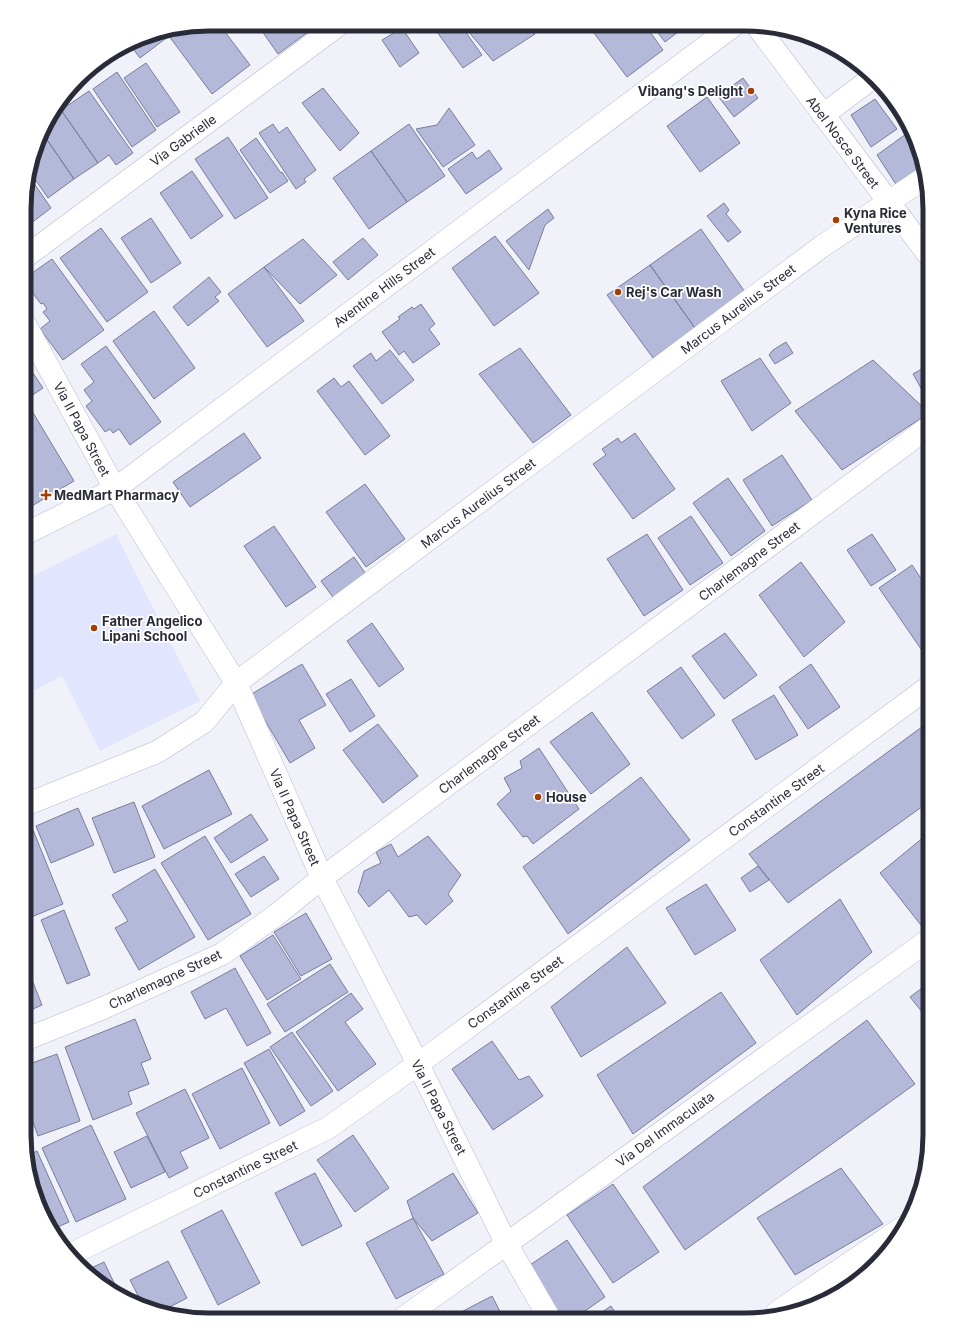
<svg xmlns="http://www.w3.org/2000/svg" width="954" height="1344" viewBox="0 0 954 1344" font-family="Inter,sans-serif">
<rect width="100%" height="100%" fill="#f1f2f9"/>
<path fill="#e1e5fe" d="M116,534l84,167 -100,50 -38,-75 -37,19v-115z"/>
<path fill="#b4b9da" stroke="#797d9c" d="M209,24h10l31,41 -38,29 -43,-58 -29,22 -10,-13 20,-11z
M257,24h62l-41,30z
M432,25h21l4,6 5,-4 20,28 -19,13z
M463,25h65l7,9 -42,27z
M588,25h57l18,25 -36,27z
M652,25h35l-22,17z
M402,28l17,25 -19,14 -18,-27z
M146,63l34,49 -23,15 -33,-49z
M117,72l39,58 -24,17 -39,-58z
M743,78l15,20 -24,19 -16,-21z
M323,88l36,45 -19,18 -38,-48z
M89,91l44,62 -17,12 -7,-10 -11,8 -37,-53z
M707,97l33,46 -40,29 -33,-46z
M875,99l22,30 -26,18 -20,-32z
M888,100l21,25 -6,4 -18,-27z
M449,108l26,37 -32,22 -27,-38 21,-4z
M61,110l37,53 -24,16 -31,-45 5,-14z
M273,124l6,9 8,-6 29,43 -12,9 2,3 -10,7 -37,-56z
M409,124l36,52 -38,26 -36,-51z
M43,134l31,45 -26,19 -18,-26z
M906,134l9,12 6,23 -24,17 -20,-31z
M228,137l40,61 -33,21 -40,-60z
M256,138l25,35 1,-1 6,9 -18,12 -30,-43z
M489,150l13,19 -36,25 -18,-25 24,-17 5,7z
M371,151l36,51 -38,27 -36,-51z
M192,171l31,45 -32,23 -31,-46z
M29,176l22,32 -25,19v-42z
M724,203l5,7 -3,4 15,18 -13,10 -21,-26z
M548,209l6,9 -9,7 -16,45 -23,-29z
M151,218l30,45 -30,20 -30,-45z
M101,228l47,64 -41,30 -47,-64z
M701,229l44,63 -50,36 -45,-63z
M495,236l44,57 -45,33 -42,-58z
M363,238l15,17 -30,25 -15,-18z
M303,239l34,36 -37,29 -36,-37z
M52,259l52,71 -41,30 -23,-31 10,-8 -7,-9 4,-3 -4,-6 -2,1 -16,-21v-5z
M650,265l45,63 -42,30 -46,-63z
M264,267l40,54 -37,26 -39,-53z
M209,277l12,15 -6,5 4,4 -31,25 -15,-19z
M421,304l14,20 -6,5 11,15 -27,19 -9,-12 -5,4 -17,-23 18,-13 -2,-2 14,-10 2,2z
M154,311l41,57 -41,31 -41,-58z
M786,342l7,11 -18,11 -6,-9 4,-5z
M106,346l55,76 -31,23 -11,-16 -6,4 -3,-4 -5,3 -19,-26 6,-5 -8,-11 10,-8 -13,-18z
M520,348l51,67 -38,28 -54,-69z
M390,350l24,30 -32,24 -29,-38 18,-13 5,8z
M760,358l31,45 -39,28 -31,-50z
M873,360l56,53 -87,57 -47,-59z
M25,361l18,27 -18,12z
M930,364v40l-17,-30z
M334,378l7,9 8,-6 41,55 -25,19 -48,-64z
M29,406l45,75 -49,29v-102z
M244,433l17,25 -71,49 -17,-25z
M635,433l40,56 -42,30 -40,-55 13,-9 -4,-6 16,-11 3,5z
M782,455l30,45 -40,26 -29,-46z
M728,478l37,53 -34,25 -38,-53z
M365,484l40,55 -39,28 -40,-55z
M691,516l32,47 -33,22 -32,-47z
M274,526l42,61 -30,20 -42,-61z
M647,534l36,56 -39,26 -37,-57z
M872,534l24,36 -25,16 -24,-36z
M354,557l16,23 -32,24 -17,-23z
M801,562l44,60 -41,35 -45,-62z
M912,565l18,27v51l-9,6 -42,-61z
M372,623l32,46 -25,18 -32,-46z
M725,633l32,42 -33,24 -32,-43z
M302,664l24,41 -27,15 16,28 -25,15 -40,-68z
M811,664l29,43 -32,22 -29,-42z
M681,667l34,48 -33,24 -35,-48z
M351,679l24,37 -25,16 -24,-38z
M774,695l24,40 -42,25 -24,-40z
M592,712l38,52 -39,30 -41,-52z
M930,721v80l-142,102 -39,-49z
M378,724l40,52 -35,27 -40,-53z
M539,748l40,61 -46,35 -6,-8 -4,1 -26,-33 14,-13 -7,-13 18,-10 -2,-7z
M209,770l23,44 -68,35 -22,-43z
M641,777l49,63 -122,94 -45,-67z
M134,802l21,55 -41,16 -22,-55z
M78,808l16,37 -43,18 -15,-37z
M251,814l17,26 -37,23 -17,-25z
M33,830l30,74 -39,16 1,-86z
M930,832v93l-6,4 -44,-56z
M205,836l46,78 -43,26 -47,-77z
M428,836l33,39 -13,19 5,7 -27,24 -9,-10 -8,2 -20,-27 -20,17 -11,-15 6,-21 17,-8 -5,-11 15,-8 7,13z
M264,856l15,23 -28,18 -16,-23z
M758,866l11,14 -19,12 -9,-14z
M155,869l40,68 -56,33 -24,-42 13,-7 -16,-26z
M706,884l30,46 -41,25 -29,-47z
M840,899l32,53 -75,63 -37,-55z
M64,910l26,65 -23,9 -26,-64z
M306,913l26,46 -31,17 -27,-44z
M273,935l28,44 -34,21 -27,-44z
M627,947l39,56 -85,54 -30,-50z
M24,960l18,45 -18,8z
M330,964l18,28 -63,40 -18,-28z
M235,968l36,65 -24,13 -21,-38 -21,11 -14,-27z
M930,982v40l-20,-25z
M721,992l35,51 -123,91 -36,-59z
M351,993l12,16 -18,13 31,42 -38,27 -42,-59z
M135,1019l16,40 -10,4 8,21 -21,8 4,12 -39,16 -28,-73z
M867,1020l48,64 -230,166 -42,-63z
M292,1032l41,59 -22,15 -41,-59z
M492,1041l27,39 10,-4 14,20 -50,34 -41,-61z
M269,1049l36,62 -25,15 -36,-63z
M57,1054l23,67 -42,15 -14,-39v-31z
M242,1068l28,55 -50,26 -28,-55z
M185,1089l24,49 -29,14 8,16 -19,10 -33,-65z
M91,1125l35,74 -50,23 -34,-74z
M353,1135l36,53 -34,24 -38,-52z
M147,1136l18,36 -34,16 -17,-36z
M37,1151l32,71 -16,7 -10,-13 -14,-61z
M841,1168l42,56 -88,51 -38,-57z
M315,1173l27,53 -40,20 -27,-53z
M453,1173l25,40 -46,28 -19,-23 -6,-17z
M613,1184l46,68 -46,31 -46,-68z
M222,1210l38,73 -42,22 -37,-74z
M413,1218l31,56 -48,25 -30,-56z
M567,1240l38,57 -33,23 -9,-1 -36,-52z
M168,1261l19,37 -27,14 -16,-5 -14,-27z
M104,1262l16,33 -23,-13 -10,-12z
M492,1296l12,23h-56z
M611,1306l9,14h-30z"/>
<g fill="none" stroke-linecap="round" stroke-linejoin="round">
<g stroke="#b5badb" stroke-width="23">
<path id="minor" d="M757,26l173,231
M823,115l48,-36
M25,257l315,-233
M25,324l90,165 121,194 86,195 96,186 88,179 44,76
M25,534l90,-45 618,-463
M25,805l132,-53 47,-30 32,-39 585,-436 102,-68
M24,1040l77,-31 121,-55 53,-38 47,-38 608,-452
M73,1253l255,-125 90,-64 512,-378
M777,1312l128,-86
M402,1319l528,-380"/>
</g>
<use href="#minor" stroke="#fff" stroke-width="22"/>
</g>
<g fill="#a24003" stroke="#fff" stroke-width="1.5">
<circle cx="751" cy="91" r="4"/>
<circle cx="836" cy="220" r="4"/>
<circle cx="618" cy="292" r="4"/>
<path d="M44 489h4v4h4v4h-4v4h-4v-4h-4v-4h4z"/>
<circle cx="94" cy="628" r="4"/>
<circle cx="538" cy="797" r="4"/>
</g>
<g text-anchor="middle" stroke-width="3.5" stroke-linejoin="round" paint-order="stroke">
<g font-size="13" font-weight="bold" fill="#2a2b38" stroke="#fff" text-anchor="start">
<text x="743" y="96" text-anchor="end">Vibang's Delight</text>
<text x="844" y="218">Kyna Rice<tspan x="844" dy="15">Ventures</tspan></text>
<text x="626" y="297">Rej's Car Wash</text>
<text x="54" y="500">MedMart Pharmacy</text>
<text x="102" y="626">Father Angelico<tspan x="102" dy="15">Lipani School</tspan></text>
<text x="546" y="802">House</text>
</g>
<g font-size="13" fill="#2a2b38" stroke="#fff">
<text transform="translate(183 140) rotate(-36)" y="5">Via Gabrielle</text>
<text transform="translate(843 142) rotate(53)" y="5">Abel Nosce Street</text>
<text transform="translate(384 287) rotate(-37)" y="5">Aventine Hills Street</text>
<text transform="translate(738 309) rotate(-37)" y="5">Marcus Aurelius Street</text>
<text transform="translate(82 429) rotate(62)" y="5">Via Il Papa Street</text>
<text transform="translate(478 503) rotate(-37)" y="5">Marcus Aurelius Street</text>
<text transform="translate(749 561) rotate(-37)" y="5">Charlemagne Street</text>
<text transform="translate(489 754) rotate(-37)" y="5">Charlemagne Street</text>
<text transform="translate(776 800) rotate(-36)" y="5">Constantine Street</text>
<text transform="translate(295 817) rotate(66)" y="5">Via Il Papa Street</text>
<text transform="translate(165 979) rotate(-25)" y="5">Charlemagne Street</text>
<text transform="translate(515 992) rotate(-36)" y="5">Constantine Street</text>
<text transform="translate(439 1107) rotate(63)" y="5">Via Il Papa Street</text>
<text transform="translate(665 1129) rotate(-36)" y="5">Via Del Immaculata</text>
<text transform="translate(245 1169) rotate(-26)" y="5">Constantine Street</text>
</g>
</g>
<path d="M0 0H954V1344H0ZM209 31H745A178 178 0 0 1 923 209V1135A178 178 0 0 1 745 1313H209A178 178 0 0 1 31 1135V209A178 178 0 0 1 209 31Z" fill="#fff" fill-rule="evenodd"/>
<path fill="none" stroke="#2a2b38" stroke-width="5" d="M209 31H745A178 178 0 0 1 923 209V1135A178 178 0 0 1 745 1313H209A178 178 0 0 1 31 1135V209A178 178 0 0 1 209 31Z"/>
</svg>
